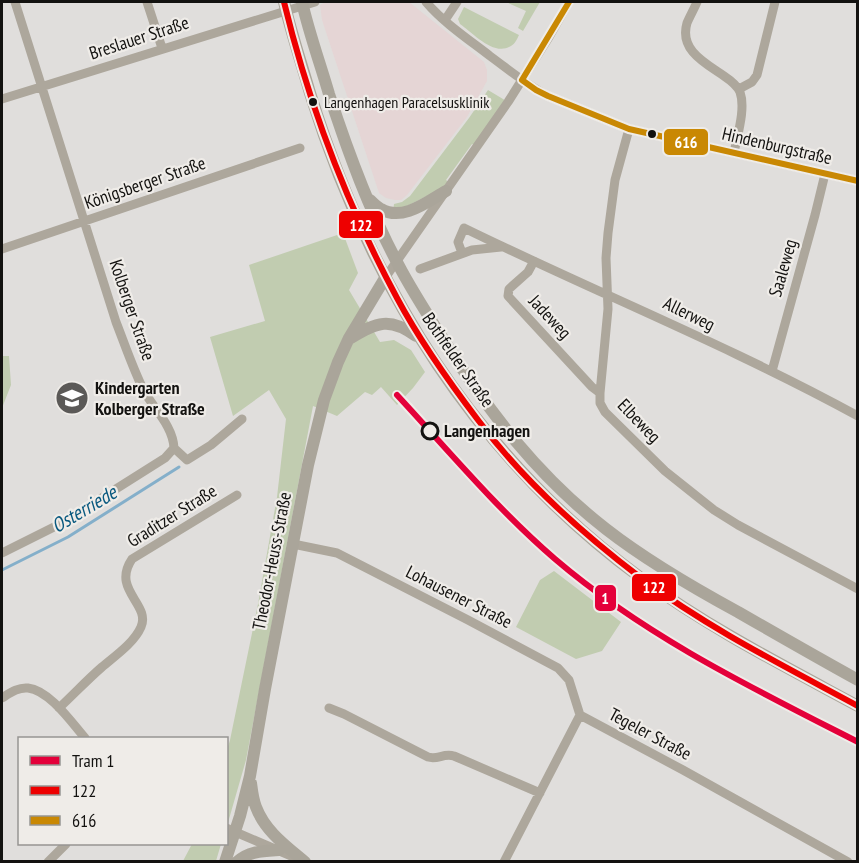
<svg xmlns="http://www.w3.org/2000/svg" width="859" height="863" viewBox="0 0 859 863" font-family="'PT Sans Narrow',sans-serif">
<rect width="100%" height="100%" fill="#e0dedc"/>
<path fill="#e5d5d5" d="M325,2h84l75,60 3,8v11l-20,36 -60,78 -6,5h-6l-9,-2 -7,-5 -57,-173 -2,-15z"/>
<path fill="#c1ccb0" d="M506,2h34l-17,29 -5,-3 8,-17z
M464,7l55,28c-2,4 -4,9 -8,11 -17,11 -38,-13 -51,-22l-2,-5z
M488,90l20,12 -31,45 -5,-3 -26,36 5,4 -58,29 1,-9 8,-2 8,-6 59,-78z
M343,233l15,40 -9,17 31,52 14,-2 17,10 14,22 -12,16 -16,17 -16,-18 -9,8 -7,-3 -28,24 -24,-10 -67,354 -19,66v-76l3,-10 28,-136 19,-107 9,-78 -17,-29 -36,26 -23,-79 55,-16 -16,-56z
M2,356h7l2,29 -9,23z
M554,571l67,51 -19,29 -26,8 -60,-32 24,-47z
M192,844h29l-5,17h-33z"/>
<g fill="none" stroke-linecap="round" stroke-linejoin="round">
<path stroke="#84afca" stroke-width="3" d="M2,570l66,-33 111,-70"/>
<path stroke="#ada79c" stroke-width="9" d="M147,2l15,46
M426,2c18,21 42,37 64,54 19,14 37,29 58,40l81,33 229,52
M697,2c-3,7 -7,14 -10,21 -8,27 18,40 37,53 6,4 13,9 16,16 6,17 -3,44 -6,61
M445,20l12,-18
M739,89l13,-7 5,-7 18,-73
M2,99l313,-97
M629,129l-14,51 -7,53 -2,25 2,51 -8,84v10l5,9 60,59 49,39 24,15 120,64
M2,249l298,-101
M462,253l-4,-11 6,-14c131,64 266,118 394,188
M534,261l-6,11 -19,17 -1,7 84,91 8,6
M420,269l52,-19 29,-3
M385,278l123,-176 41,-65 20,-35
M772,371l43,-156 10,-41
M174,448l13,12 24,-15 31,-26
M293,544l44,9 131,67 90,48 11,12 11,35
M2,553l60,-30 103,-65 9,-10c-1,-22 -20,-39 -30,-57 -11,-22 -19,-46 -28,-69l-101,-320
M2,698c8,-5 16,-11 26,-10 21,2 44,35 57,50
M59,708c14,-13 28,-28 43,-41 13,-11 32,-24 39,-40 10,-23 -30,-37 -9,-68l105,-64
M329,708l15,6 84,43c10,3 15,-4 26,-1l86,37
M580,715l103,55 165,92
M226,828l70,30
M48,862l18,-18
M504,862l76,-147"/>
<path stroke="#aaa59a" stroke-width="12" d="M284,2c7,30 17,60 26,91 61,195 165,363 331,485 68,50 143,88 217,128
M302,2c7,31 18,61 27,92 19,58 40,116 69,170 14,27 31,53 47,78 46,73 93,134 161,187 41,32 86,58 132,83 40,23 80,46 120,68
M370,200c3,3 7,7 11,9 22,13 47,-8 65,-18
M351,338c26,-16 39,-21 65,-2
M251,783c1,8 2,17 5,24 9,24 30,39 49,55
M225,862l15,-46 10,-40 15,-87 43,-224 16,-65 14,-38 11,-24 36,-60
M237,862c12,-11 26,-11 42,-12"/>
<g stroke="#efece8" stroke-width="10">
<path id="bus-1" d="M284,2c25,103 63,203 113,296 23,43 52,84 81,122 44,59 105,114 163,158 67,50 143,88 217,128"/>
</g>
<g stroke="#efece8" stroke-width="10">
<path id="bus-2" d="M522,80l14,10 12,6 81,33 229,52
M522,80l47,-78"/>
</g>
<use href="#bus-1" stroke="#e00" stroke-width="6"/>
<use href="#bus-2" stroke="#c98803" stroke-width="6"/>
<g stroke="#efece8" stroke-width="10">
<path id="tram-1" d="M397,395c51,55 100,114 158,164 90,77 197,129 303,183"/>
</g>
<use href="#tram-1" stroke="#e4003a" stroke-width="6"/>
</g>
<defs>
<g id="school-disc" transform="scale(1.725)"><circle r="9.5" fill="#5b5957" stroke="#efece8"/><path d="M0-5L7-2L0 1L-7-2ZM-4 1L0 2.5L4 1V4Q0 6-4 4Z" fill="#fff"/></g>
</defs>
<g fill-rule="evenodd">
<use href="#school-disc" x="72" y="398"/>
</g>
<g fill="#131210" stroke="#efece8" stroke-width="2">
<circle cx="313" cy="102" r="5"/>
<circle cx="652" cy="134" r="5"/>
</g>
<circle fill="#efece8" stroke="#131210" stroke-width="3" cx="430" cy="431" r="8"/>
<g text-anchor="middle" stroke-width="4.5" stroke-linejoin="round" paint-order="stroke">
<g font-size="16" fill="#131210" stroke="#efece8" text-anchor="start">
<text x="324" y="108">Langenhagen Paracelsusklinik</text>
</g>
<g font-size="18" fill="#131210" stroke="#efece8">
<text transform="translate(139 38) rotate(-18)" y="6">Breslauer Straße</text>
<text transform="translate(777 146) rotate(13)" y="6">Hindenburgstraße</text>
<text transform="translate(145 183) rotate(-19)" y="6">Königsberger Straße</text>
<text transform="translate(783 268) rotate(-74)" y="6">Saaleweg</text>
<text transform="translate(132 310) rotate(71)" y="6">Kolberger Straße</text>
<text transform="translate(689 314) rotate(26)" y="6">Allerweg</text>
<text transform="translate(550 317) rotate(47)" y="6">Jadeweg</text>
<text transform="translate(458 360) rotate(55)" y="6">Bothfelder Straße</text>
<text transform="translate(639 421) rotate(46)" y="6">Elbeweg</text>
<text transform="translate(172 516) rotate(-32)" y="6">Graditzer Straße</text>
<text transform="translate(272 561) rotate(-79)" y="6">Theodor-Heuss-Straße</text>
<text transform="translate(459 597) rotate(27)" y="6">Lohausener Straße</text>
<text transform="translate(650 734) rotate(28)" y="6">Tegeler Straße</text>
</g>
<g font-size="18" font-weight="bold" fill="#131210" stroke="#efece8" text-anchor="start">
<text x="95" y="394">Kindergarten<tspan x="95" dy="21">Kolberger Straße</tspan></text>
</g>
<g font-size="18" font-weight="bold" fill="#131210" stroke="#efece8" text-anchor="start">
<text x="444" y="437">Langenhagen</text>
</g>
<g font-size="20" font-style="italic" fill="#09597f" stroke="#efece8">
<text transform="translate(84 509) rotate(-31)" y="7">Osterriede</text>
</g>
</g>
<g stroke="#efece8" stroke-width="2">
<rect x="663" y="128" width="46" height="28" rx="6" fill="#c98803"/>
<rect x="338" y="210" width="46" height="29" rx="6" fill="#e00"/>
<rect x="631" y="573" width="46" height="29" rx="6" fill="#e00"/>
<rect x="594" y="584" width="23" height="28" rx="6" fill="#e4003a"/>
</g>
<g font-size="16" text-anchor="middle" font-weight="bold" fill="#fff">
<text x="686" y="148">616</text>
<text x="361" y="231">122</text>
<text x="654" y="593">122</text>
<text x="605" y="604">1</text>
</g>
<rect width="859" height="863" fill="none" stroke="#131210" stroke-width="6"/>
<rect x="18" y="737" width="210" height="108" fill="#efece8" stroke="#979592" stroke-width="1.5"/>
<rect x="30" y="756" width="30" height="9" fill="#e4003a" stroke="#979592" stroke-width="1.5"/>
<text x="72" y="767" font-size="18" fill="#131210">Tram 1</text>
<rect x="30" y="786" width="30" height="9" fill="#ee0000" stroke="#979592" stroke-width="1.5"/>
<text x="72" y="797" font-size="18" fill="#131210">122</text>
<rect x="30" y="816" width="30" height="9" fill="#c98803" stroke="#979592" stroke-width="1.5"/>
<text x="72" y="827" font-size="18" fill="#131210">616</text>
</svg>
